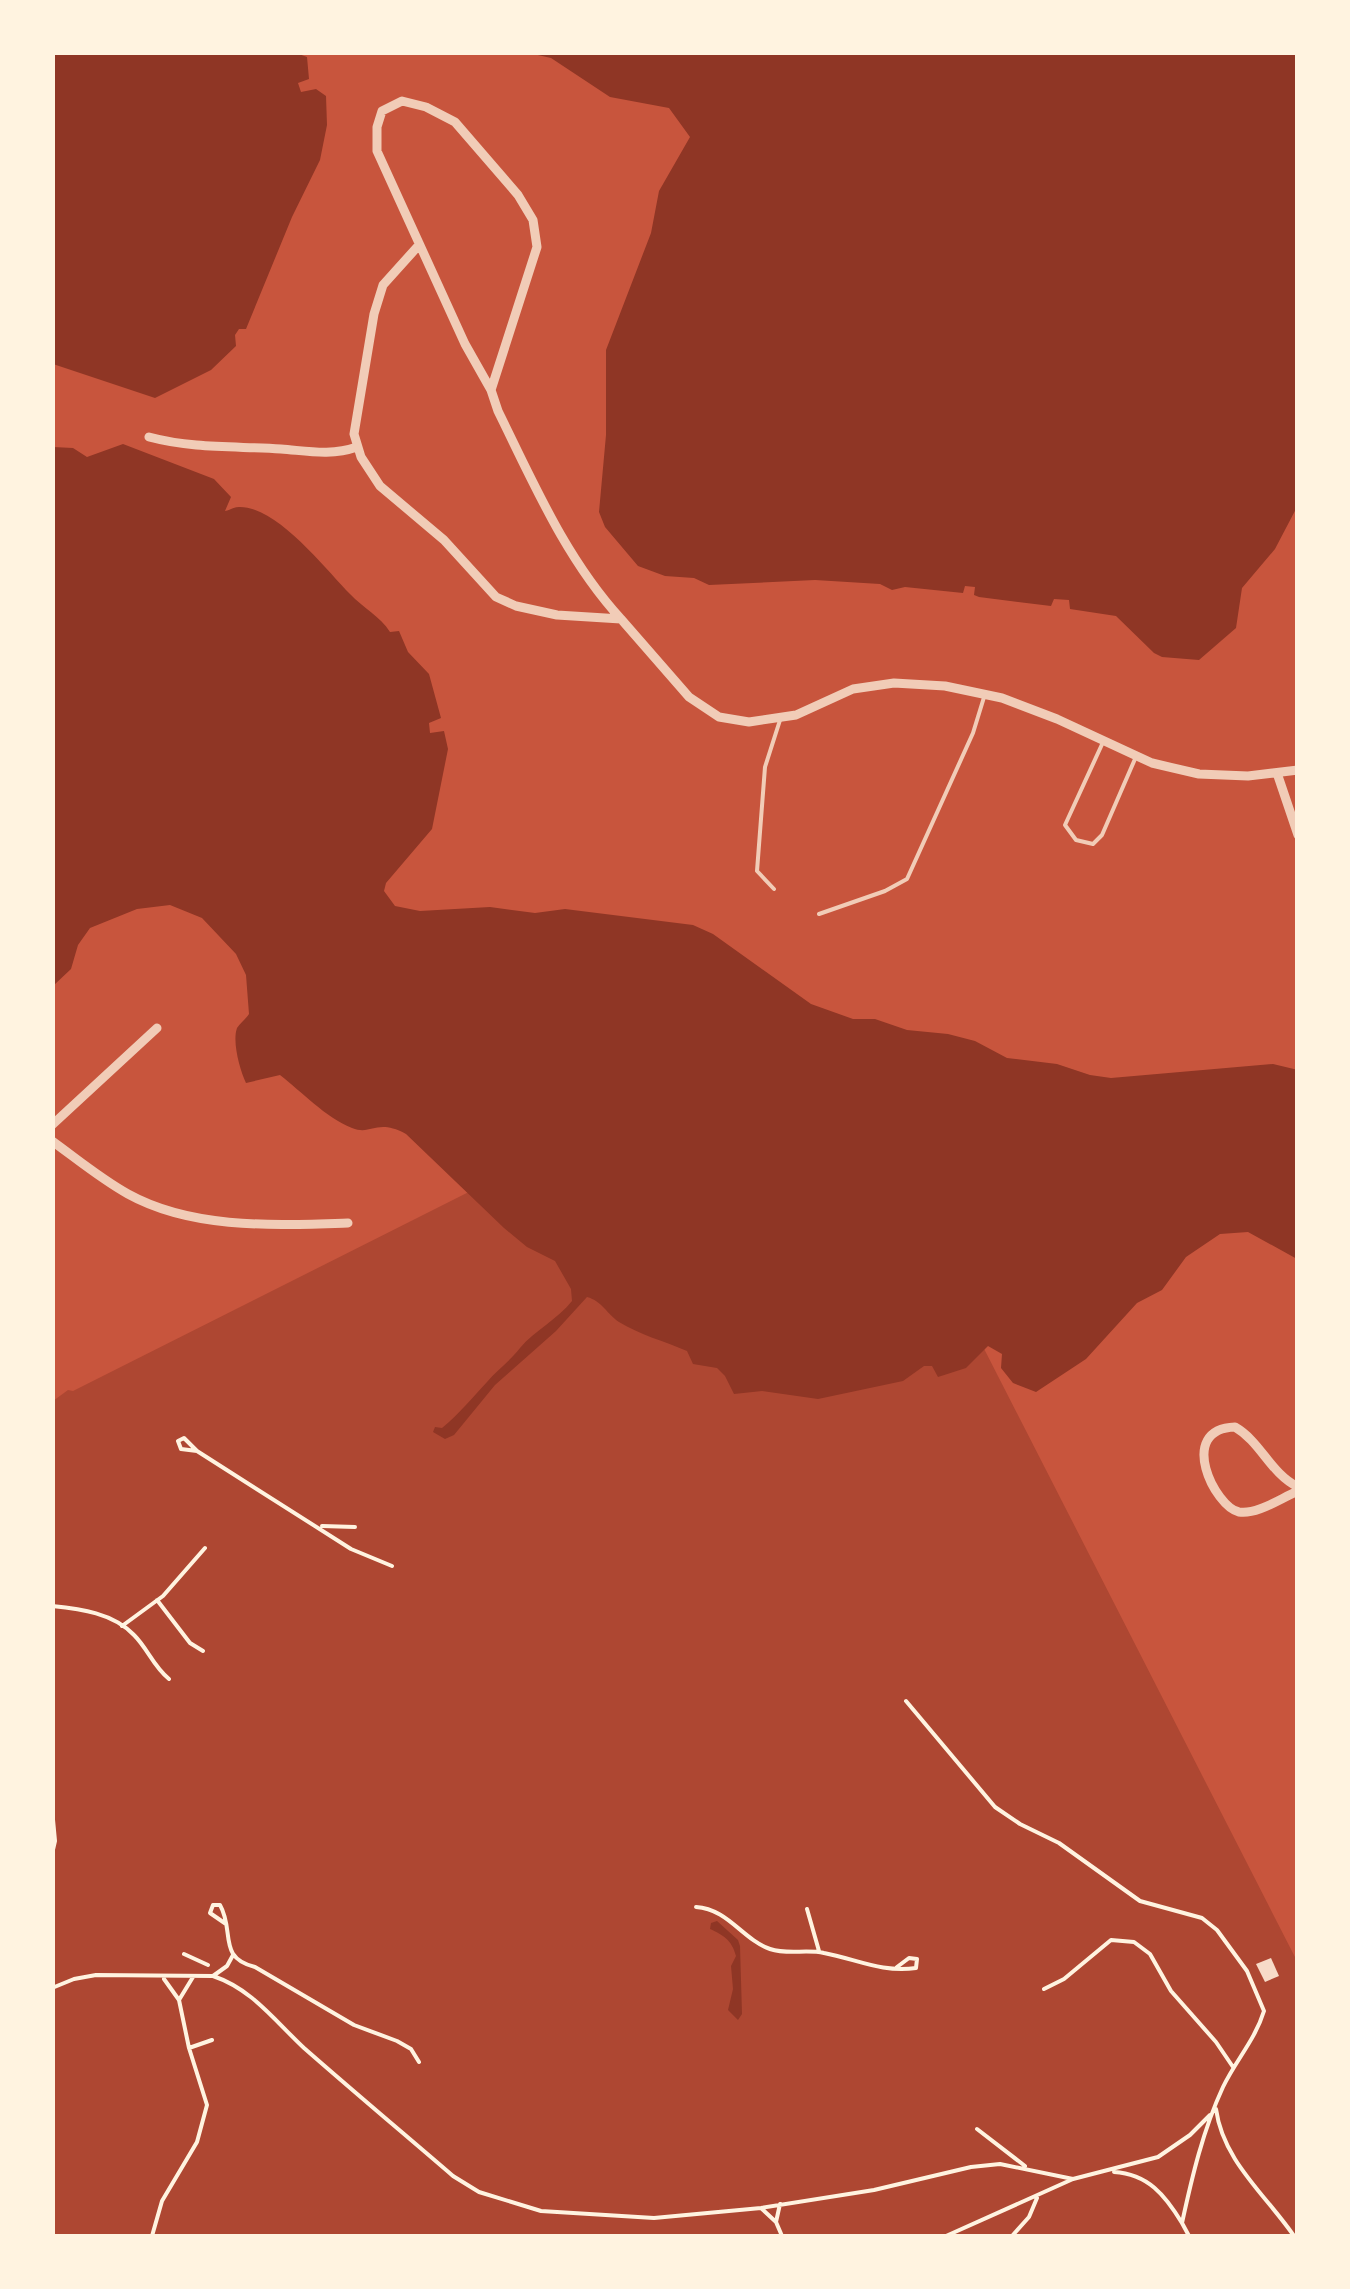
<svg xmlns="http://www.w3.org/2000/svg" width="1350" height="2289" viewBox="0 0 1350 2289" font-family="'Space Grotesk',sans-serif">
<rect width="100%" height="100%" fill="#c8553d"/>
<path fill="#ae4732" d="M815,1018l482,943v275h-1244v-835l15,-11 5,1z"/>
<path fill="#8f3625" d="M296,53l11,4 2,22 -11,4 3,9 15,-3 10,7 1,29 -7,35 -28,57 -46,112h-7l-4,6 1,11 -25,24 -56,28 -102,-34v-311z
M529,53h768v454l-22,42 -33,39 -6,40 -37,32 -37,-3 -8,-4 -38,-37 -46,-7 -1,-9 -15,-1 -3,7 -72,-9 -5,-2 1,-8 -10,-1 -2,7 -58,-6 -13,3 -12,-6 -65,-4 -106,5 -15,-7 -29,-2 -27,-10 -33,-39 -6,-15 7,-77v-85l45,-117 8,-42 31,-54 -21,-29 -59,-11 -59,-39z
M123,444l91,35 17,18 -6,14c5,-1 9,-4 14,-4 38,-1 87,63 111,87 13,14 30,22 40,38l9,-1 9,21 21,22 12,44 -12,5 1,10 14,-2 4,18 -16,80 -46,54 -2,8 11,15 25,5 70,-4 45,6 30,-4 128,16 20,9 98,70 42,15h22l32,11 41,4 27,7 32,17 50,6 33,11 21,3 162,-14 25,6 -1,189 -49,-27 -28,2 -34,23 -24,33 -25,13 -51,56 -50,33 -23,-9 -12,-15 1,-14 -14,-8 -22,22 -28,9 -6,-11h-8l-21,15 -85,18 -56,-8 -28,3 -9,-18 -8,-8 -24,-4 -6,-13c-23,-10 -47,-16 -68,-29 -12,-8 -17,-21 -32,-25l-31,34 -61,54 -41,50 -9,4 -12,-7 2,-5 7,1c17,-14 30,-30 45,-46 10,-12 23,-21 33,-34 14,-17 38,-29 52,-47l-1,-12 -16,-28 -28,-14 -23,-19 -98,-94c-30,-16 -34,2 -54,-6 -27,-11 -50,-36 -72,-53l-34,8c-6,-13 -14,-41 -9,-55 3,-5 9,-9 12,-14l-3,-39 -10,-21 -34,-36 -32,-13 -33,4 -47,19 -12,17 -7,24 -18,17v-539l20,1 14,9z
M717,1921l21,19 2,6 2,68 -4,6 -10,-10 5,-21 -2,-23 5,-10c-4,-16 -13,-21 -26,-27l1,-6z"/>
<path fill="#f7dbc8" d="M1271,1958l8,18 -14,6 -9,-18z"/>
<g fill="none" stroke-linecap="round" stroke-linejoin="round">
<path stroke="#fff3e0" stroke-width="4" d="M197,1451l-13,-13 -6,3 3,8 16,2 154,98 41,17
M322,1526l33,1
M157,1600l33,43 13,8
M52,1606c29,3 61,7 82,29 14,14 19,31 35,44
M122,1626l41,-30 42,-48
M906,1701l89,106 25,17 39,19 81,58 62,17 15,12 30,41 17,40c-9,29 -28,49 -41,76 -20,43 -31,90 -41,136l7,13
M52,1809l3,32 -3,13
M696,1907c32,2 46,32 74,42 18,6 36,0 54,4 32,6 58,20 92,15l1,-9 -8,-1 -12,9
M807,1909l12,42
M226,1924l-16,-11 3,-8h7c15,26 -3,53 35,62l99,58 43,16 14,8 8,13
M184,1954l24,11
M213,1976l14,-10 6,-11
M164,1979l15,21
M52,1988l22,-9 22,-4 117,1c39,13 62,45 91,72 49,43 99,85 149,128l26,16 62,19 113,7 107,-10 113,-18 97,-23 29,-3 73,15
M1044,1989l20,-10 47,-39 23,2 16,12 21,37 45,51 17,25
M189,2048l23,-8
M1216,2109c7,52 50,86 78,127
M977,2129l48,37
M1114,2172c34,2 51,23 68,51
M762,2209l14,13 6,14
M776,2222l4,-18
M152,2236l10,-35 35,-59 10,-37 -18,-57 -10,-48 14,-23
M946,2236l127,-57 85,-22 32,-22 20,-20
M1012,2236l17,-19 8,-19"/>
<path stroke="#f1ccb7" stroke-width="4" d="M1104,740l-39,85 11,15 17,4 9,-9 33,-76
M774,889l-17,-18 8,-104 16,-50
M819,914l66,-23 22,-12 66,-146 12,-39"/>
<path stroke="#f1ccb7" stroke-width="9" d="M419,245l-36,40 -9,29 -20,120 7,23 19,29 64,54 52,57 20,9 41,9 64,4 68,78 30,20 30,5 47,-7 57,-26 41,-6 51,3 57,12 55,21 95,44 47,11 49,2 50,-6
M491,390l-26,-46 -88,-193v-24l5,-16 20,-10 24,6 29,15 63,73 15,25 4,27 -46,143 7,21c36,73 68,148 123,208
M149,437c45,12 87,9 132,12 27,2 50,7 76,-2
M1277,773l21,62
M52,1125l105,-97
M52,1141c25,18 49,38 76,53 65,36 149,31 220,29
M1298,1487c-28,-14 -37,-45 -63,-60 -59,2 -20,80 4,85 18,3 42,-14 59,-21"/>
</g>
<rect width="1350" height="2289" fill="none" stroke="#fff3e0" stroke-width="110"/>
</svg>
